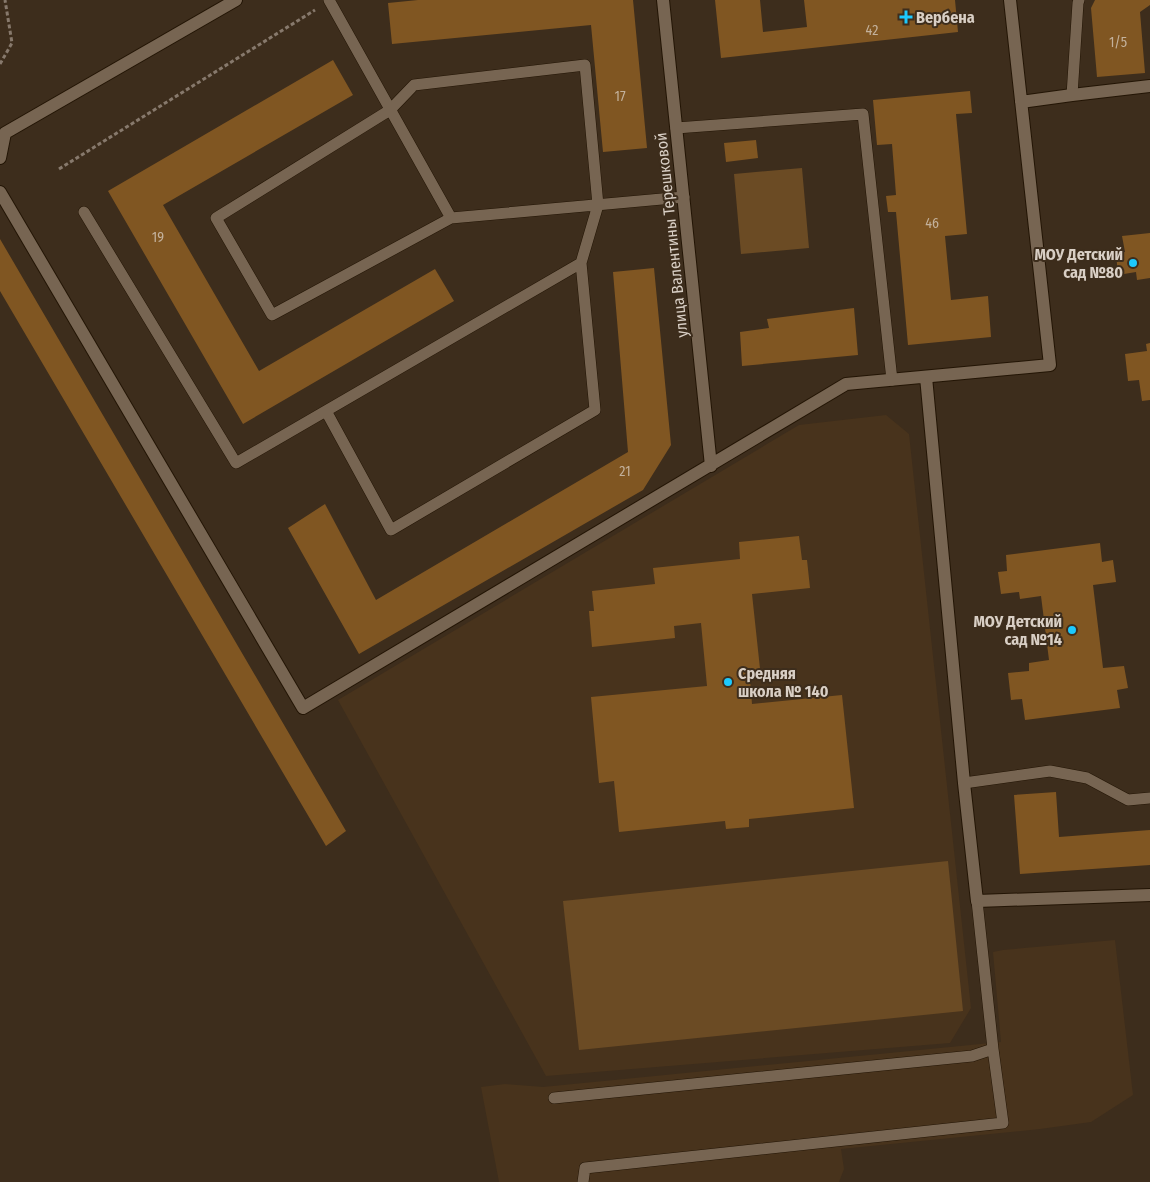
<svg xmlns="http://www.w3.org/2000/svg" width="1150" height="1182" viewBox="0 0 1150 1182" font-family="'Fira Sans Condensed',sans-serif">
<rect width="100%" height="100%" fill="#3d2d1c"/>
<path fill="#48331c" d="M886,415l23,19 62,574 -21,35 -404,33 -208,-376 461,-275z
M1115,940l18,155 -42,27 -51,7 -199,20 3,20 -5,13h-340l-18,-95 24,-3 38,3 458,-45 -8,-90 10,-2z"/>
<path fill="#6b4b24" d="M802,168l7,80 -68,6 -7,-80z
M948,861l15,150 -384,39 -16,-149z"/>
<path fill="#805622" d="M418,0h215l14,148 -44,4 -12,-127 -199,19 -4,-41z
M715,0h45l3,32 44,-5 -3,-27h151l3,32 -237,26z
M1095,0h55v5l-10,7 5,61 -48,4 -6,-69z
M333,60l20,35 -190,110 96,166 176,-102 19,32 -211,123 -135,-233z
M970,91l2,22 -16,1 11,120 -22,2 6,64 37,-4 3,41 -83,8 -12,-133h-8l-2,-16 10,-1 -4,-51 -15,1 -4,-45z
M756,140l2,18 -32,4 -2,-19z
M1150,233v45l-13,2 -1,-8 -18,3 -2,-22 9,-1 -3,-16z
M0,239l346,592 -20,15 -326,-555z
M654,268l17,177 -28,45 -284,164 -71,-126 37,-24 51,96 252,-148 -15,-180z
M854,308l4,47 -116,11 -2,-34 29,-4 -2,-9z
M1150,343v57l-8,1 -3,-21 -11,1 -3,-27 22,-3 -1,-7z
M799,536l3,24h5l3,28 -58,6 9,84 -11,1 2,25 90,-9 12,113 -105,11v8l-23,2 -1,-8 -106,11 -5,-51 -15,2 -8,-86 116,-11 -6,-63 -27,3 1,12 -83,9 -3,-36h5l-2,-20 63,-7 -2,-16 87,-9 -1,-17z
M1100,543l2,19 11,-2 3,22 -23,3 10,83 21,-2 4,22 -11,2 3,18 -95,12 -3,-21 -11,1 -3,-27 21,-2v-8l20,-3 -8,-64 -21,3 -1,-7 -18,2 -3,-22 9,-1 -1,-16z
M1056,792l3,45 91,-7v35l-130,9 -6,-79z"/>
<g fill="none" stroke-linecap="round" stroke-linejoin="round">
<g stroke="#231505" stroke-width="12">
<path id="lane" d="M329,0l122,218 233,-21
M1072,95l6,-92 1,-3
M676,128l187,-14 29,266
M84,212l152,251 345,-200
M326,411l65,119 204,-120 -14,-147 17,-58 -13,-140 -171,20 -24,25 -174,108 56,97 179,-97
M964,783l86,-12 37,7 41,22 22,-2
M554,1098l418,-42 21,-7 -16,-148
M583,1182l2,-14 418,-45 -10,-74"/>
</g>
<g stroke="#231505" stroke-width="14">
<path id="street" d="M663,0l48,466
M1021,102l51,-7 78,-9
M0,158l5,-25 231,-133
M0,192l303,516 543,-324 204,-19 -40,-365
M926,377l38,406 13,118 173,-6"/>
</g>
<path stroke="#87796c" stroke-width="3" stroke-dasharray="4 2.5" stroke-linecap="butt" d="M0,64l12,-21 -7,-43
M59,169l256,-159"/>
<use href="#lane" stroke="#776552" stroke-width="11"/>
<use href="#street" stroke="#776552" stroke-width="12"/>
</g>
<g fill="#1dc9fd" stroke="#3d2d1c" stroke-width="2">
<path d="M903.5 9.5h5v5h5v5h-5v5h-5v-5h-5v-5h5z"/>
<circle cx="1133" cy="263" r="5"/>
<circle cx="1072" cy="630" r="5"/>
<circle cx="728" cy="682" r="5"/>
</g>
<g text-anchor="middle" stroke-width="4" stroke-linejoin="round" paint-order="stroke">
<g font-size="14" fill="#c3b19c">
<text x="872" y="35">42</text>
<text x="1118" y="47">1/5</text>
<text x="620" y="101">17</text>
<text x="932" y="228">46</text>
<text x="158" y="242">19</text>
<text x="625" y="476">21</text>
</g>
<g font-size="16" font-weight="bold" fill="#d9cfc5" stroke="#3d2d1c" text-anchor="start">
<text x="916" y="23">Вербена</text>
<text x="1123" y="260" text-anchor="end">МОУ Детский<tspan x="1123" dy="18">сад №80</tspan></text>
<text x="1062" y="627" text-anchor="end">МОУ Детский<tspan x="1062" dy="18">сад №14</tspan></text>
<text x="738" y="679">Средняя<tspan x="738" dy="18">школа № 140</tspan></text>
</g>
<g font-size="16" fill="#d9cfc5" stroke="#3d2d1c">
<text transform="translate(671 235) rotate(-96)" y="6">улица Валентины Терешковой</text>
</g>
</g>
</svg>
